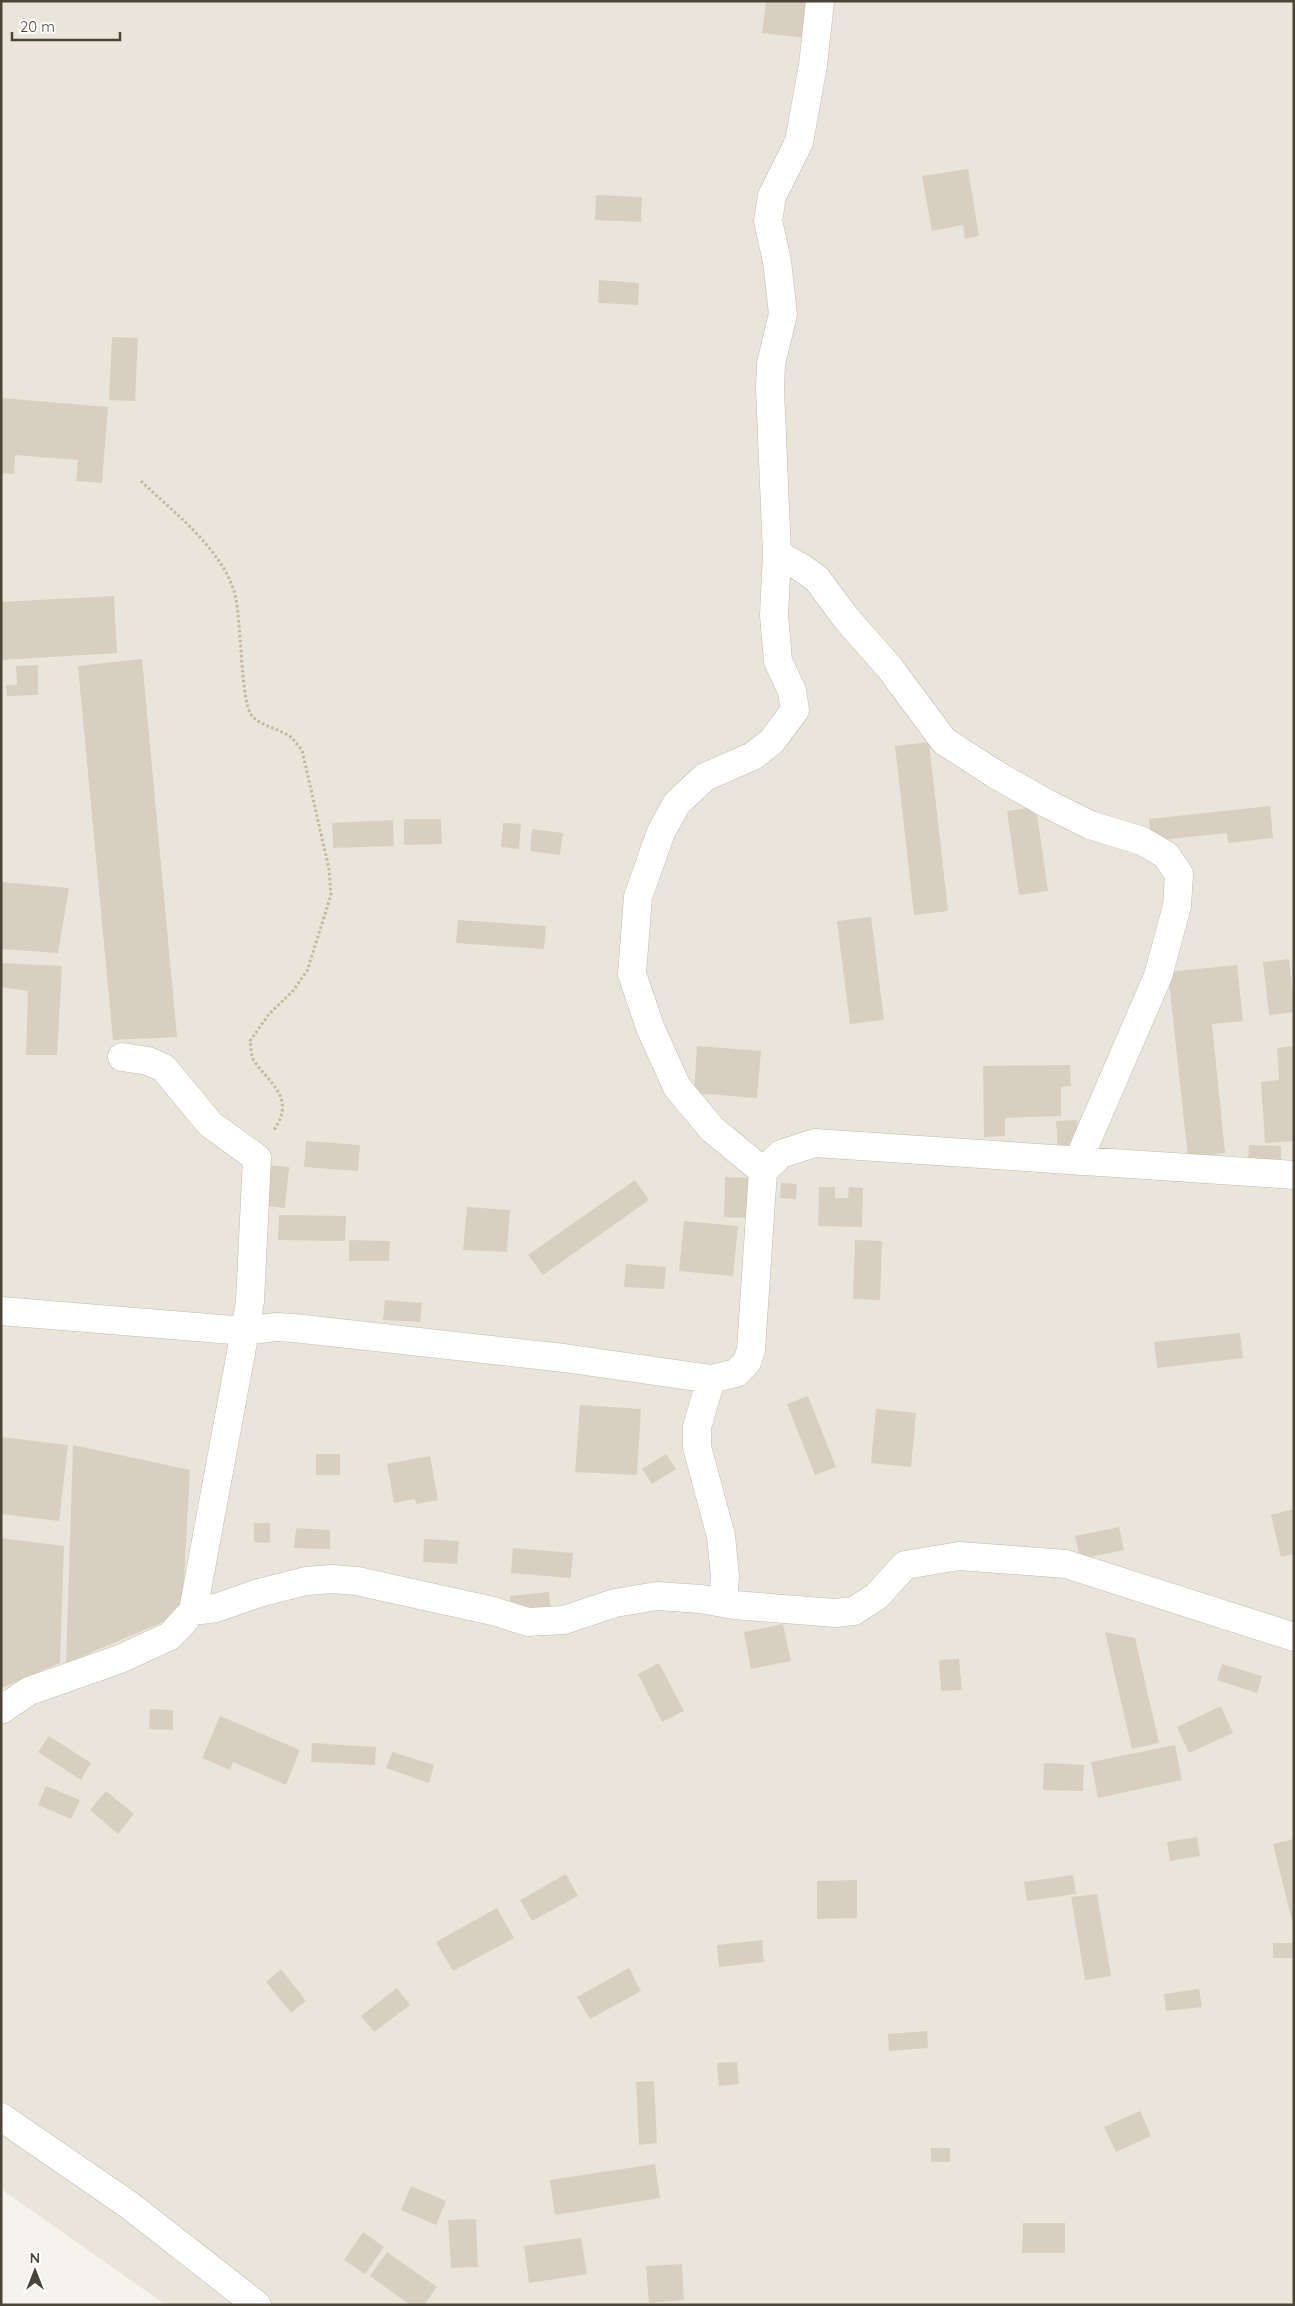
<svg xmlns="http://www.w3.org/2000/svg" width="1295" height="2306" viewBox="0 0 1295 2306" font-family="Quicksand,sans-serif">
<rect width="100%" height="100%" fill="#f6f3ec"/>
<path fill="#eae5da" d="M1,1h1293v2304h-1128l-165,-116z"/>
<path fill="#d8cfc1" d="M766,1h45l-4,37 -45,-5z
M968,169l11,67 -14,3 -2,-14 -31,6 -10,-55z
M596,195l46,2 -1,25 -46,-2z
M599,280l40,3 -1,22 -40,-2z
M112,337l26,1 -3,63 -26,-1z
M1,398l107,9 -6,76 -26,-2 2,-21 -63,-5 -1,19 -13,-1z
M114,596l3,57 -116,7v-58z
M142,659l35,378 -64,3 -35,-374z
M38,665v30l-31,1 -1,-11h11l-1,-19z
M929,742l19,169 -34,4 -19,-169z
M1270,806l3,32 -45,5 -1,-10 -76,8 -2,-22z
M1036,807l12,84 -29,4 -12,-84z
M404,819h37l1,25 -38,1z
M393,820l1,26 -61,2 -1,-25z
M503,823l18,1 -2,25 -18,-2z
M532,829l31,4 -3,22 -30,-4z
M1,882l68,6 -11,65 -57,-4z
M871,917l13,103 -34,4 -13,-103z
M458,920l88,6 -2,23 -88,-6z
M1289,959l5,53 -25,3 -6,-53z
M1,963l61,3 -5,89h-31l2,-64 -27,-4z
M1237,965l6,56 -31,3 13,129 -37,5 -20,-186z
M697,1046l64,5 -4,47 -63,-5z
M1294,1046v95l-29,2 -4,-61 18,-2 -2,-32z
M1070,1065l1,21 -10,1v29l-56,2v18l-21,1 -1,-71z
M1077,1120l2,27 -21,1 -2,-27z
M306,1141l54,4 -2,26 -54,-4z
M1249,1145l32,1v16l-33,-1z
M268,1165l21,2 -4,41 -20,-2z
M725,1177l26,1 -1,40 -26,-1z
M635,1180l14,20 -106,75 -15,-20z
M781,1183l16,1 -1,15 -16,-1z
M819,1187h16v11h13l1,-11 14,1 -1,39 -44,-1z
M467,1207l43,3 -3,42 -44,-2z
M279,1215l67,1 -1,25 -67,-1z
M684,1221l54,5 -5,50 -54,-5z
M349,1240l41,1 -1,20h-40z
M855,1240l27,1 -2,59 -27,-1z
M626,1264l40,3 -2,22 -40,-2z
M385,1300l37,3 -2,19 -37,-2z
M1240,1333l3,25 -86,10 -3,-26z
M808,1396l28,71 -21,8 -28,-71z
M580,1405l61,4 -4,66 -62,-3z
M876,1409l40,4 -5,54 -40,-4z
M1,1437l67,8 -9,76 -58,-7z
M73,1445l117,25 -8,144 -116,49z
M316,1454h24v21h-24z
M666,1454l10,15 -24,15 -10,-15z
M430,1456l8,44 -22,4 -1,-5 -21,4 -7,-39z
M1293,1509l1,45 -13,3 -10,-42z
M254,1523h16v20l-16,-1z
M1119,1527l5,23 -44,9 -5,-23z
M296,1528l34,2v19l-36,-1z
M1,1538l63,8 -4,117 -59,25z
M424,1539l35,2 -2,23 -34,-2z
M513,1548l60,5 -2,25 -60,-5z
M549,1592l2,19 -39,4 -2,-19z
M783,1624l8,37 -40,8 -7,-37z
M1105,1632l30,6 24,105 -27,6z
M959,1659l3,31 -21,1 -2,-31z
M659,1663l25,48 -22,11 -24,-48z
M1222,1664l40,12 -5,17 -40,-13z
M1221,1706l12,27 -44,20 -12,-26z
M150,1709l23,1v20l-24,-1z
M220,1716l80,34 -14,35 -53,-23 -3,8 -28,-12z
M49,1736l42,27 -10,17 -43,-28z
M312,1743l64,4 -1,18 -64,-3z
M1175,1745l7,35 -84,18 -7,-36z
M392,1752l42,13 -5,18 -43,-15z
M1044,1763l40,2 -1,26 -40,-1z
M46,1786l34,14 -9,19 -33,-14z
M106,1791l28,23 -16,20 -28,-24z
M1197,1837l3,19 -30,5 -3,-19z
M1293,1839l1,4 -1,82 -20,-81z
M566,1874l12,22 -46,25 -12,-21z
M1073,1875l3,19 -49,7 -3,-19z
M857,1880v38l-40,1v-38z
M1097,1894l14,82 -26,4 -14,-83z
M497,1908l17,30 -61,33 -17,-29z
M762,1940l2,22 -45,5 -2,-22z
M1273,1943h21v15h-21z
M629,1968l12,23 -51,28 -13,-22z
M281,1969l25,32 -15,12 -25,-31z
M397,1988l13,17 -36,27 -13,-16z
M1199,1989l3,18 -36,4 -2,-17z
M927,2031l1,17 -39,3 -1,-17z
M737,2062l2,22 -20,2 -2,-23z
M654,2081l3,62 -18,2 -3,-63z
M1140,2111l11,25 -35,16 -12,-25z
M931,2148h19v14h-19z
M655,2164l5,34 -105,17 -5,-35z
M411,2186l35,15 -10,24 -35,-15z
M476,2219l2,48 -27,1 -3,-48z
M1023,2223h42v30h-43z
M363,2232l21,15 -19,27 -21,-14z
M581,2238l6,36 -58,9 -5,-37z
M387,2252l50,35 -13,18h-14l-40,-29z
M682,2264l2,36 -35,3 -3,-37z"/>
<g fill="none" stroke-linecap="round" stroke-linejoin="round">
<g stroke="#c2bbae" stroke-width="29">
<path id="minor" d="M777,554l25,14 15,11 29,39 43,49 55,74 51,33 51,29 44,22 52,16 24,14 13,19 -2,32 -19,70 -80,185
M122,1057l26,4 16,7 46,56 47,34 -7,143 -5,30 31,-4 18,1 270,30 147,21 25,-6 11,-11 4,-12 12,-179 18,-17 34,-11 479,32
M763,1171l-51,-42 -35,-42 -27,-60 -18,-53 6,-77 23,-65 16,-29 28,-26 48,-21 19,-15 23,-31 -3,-19 -14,-30 -4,-46 3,-61 -7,-165 1,-25 12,-50 -6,-53 -9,-40 4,-25 27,-54 14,-77 7,-64
M1,1311l244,20 -52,280 -23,25 -50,23 -91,32 -28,19
M711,1379l-14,48v20l24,89 4,41 -2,26
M193,1611l23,-3 43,-15 47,-12 26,-2 25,2 136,30 35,11 36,-2 51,-17 42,-7 44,3 33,6 101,8 19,-2 23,-15 28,-31 54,-9 107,8 228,73
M1,2117l128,88 128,100"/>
</g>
<path stroke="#c4b79f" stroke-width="3" stroke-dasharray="2.5 2.5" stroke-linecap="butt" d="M141,481c32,31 79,66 93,110 8,26 6,111 18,125 10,11 29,13 40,22 3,3 6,8 10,12l27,119 2,26 -24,76 -15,21 -23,22 -19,27c1,6 1,15 4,20 16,23 42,37 20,69"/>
<use href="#minor" stroke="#fff" stroke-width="28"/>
</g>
<rect width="1295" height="2306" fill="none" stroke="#4b4439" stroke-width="5"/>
<g transform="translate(35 2271)" stroke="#ffffff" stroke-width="4" paint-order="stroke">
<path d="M0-4L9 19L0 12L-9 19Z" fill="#4b4439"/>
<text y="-8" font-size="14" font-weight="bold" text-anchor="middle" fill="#4b4439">N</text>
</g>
<path d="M12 32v8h108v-8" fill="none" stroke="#4b4439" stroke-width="2.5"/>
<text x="20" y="32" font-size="15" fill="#4b4439" stroke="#ffffff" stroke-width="4" paint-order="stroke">20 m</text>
</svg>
